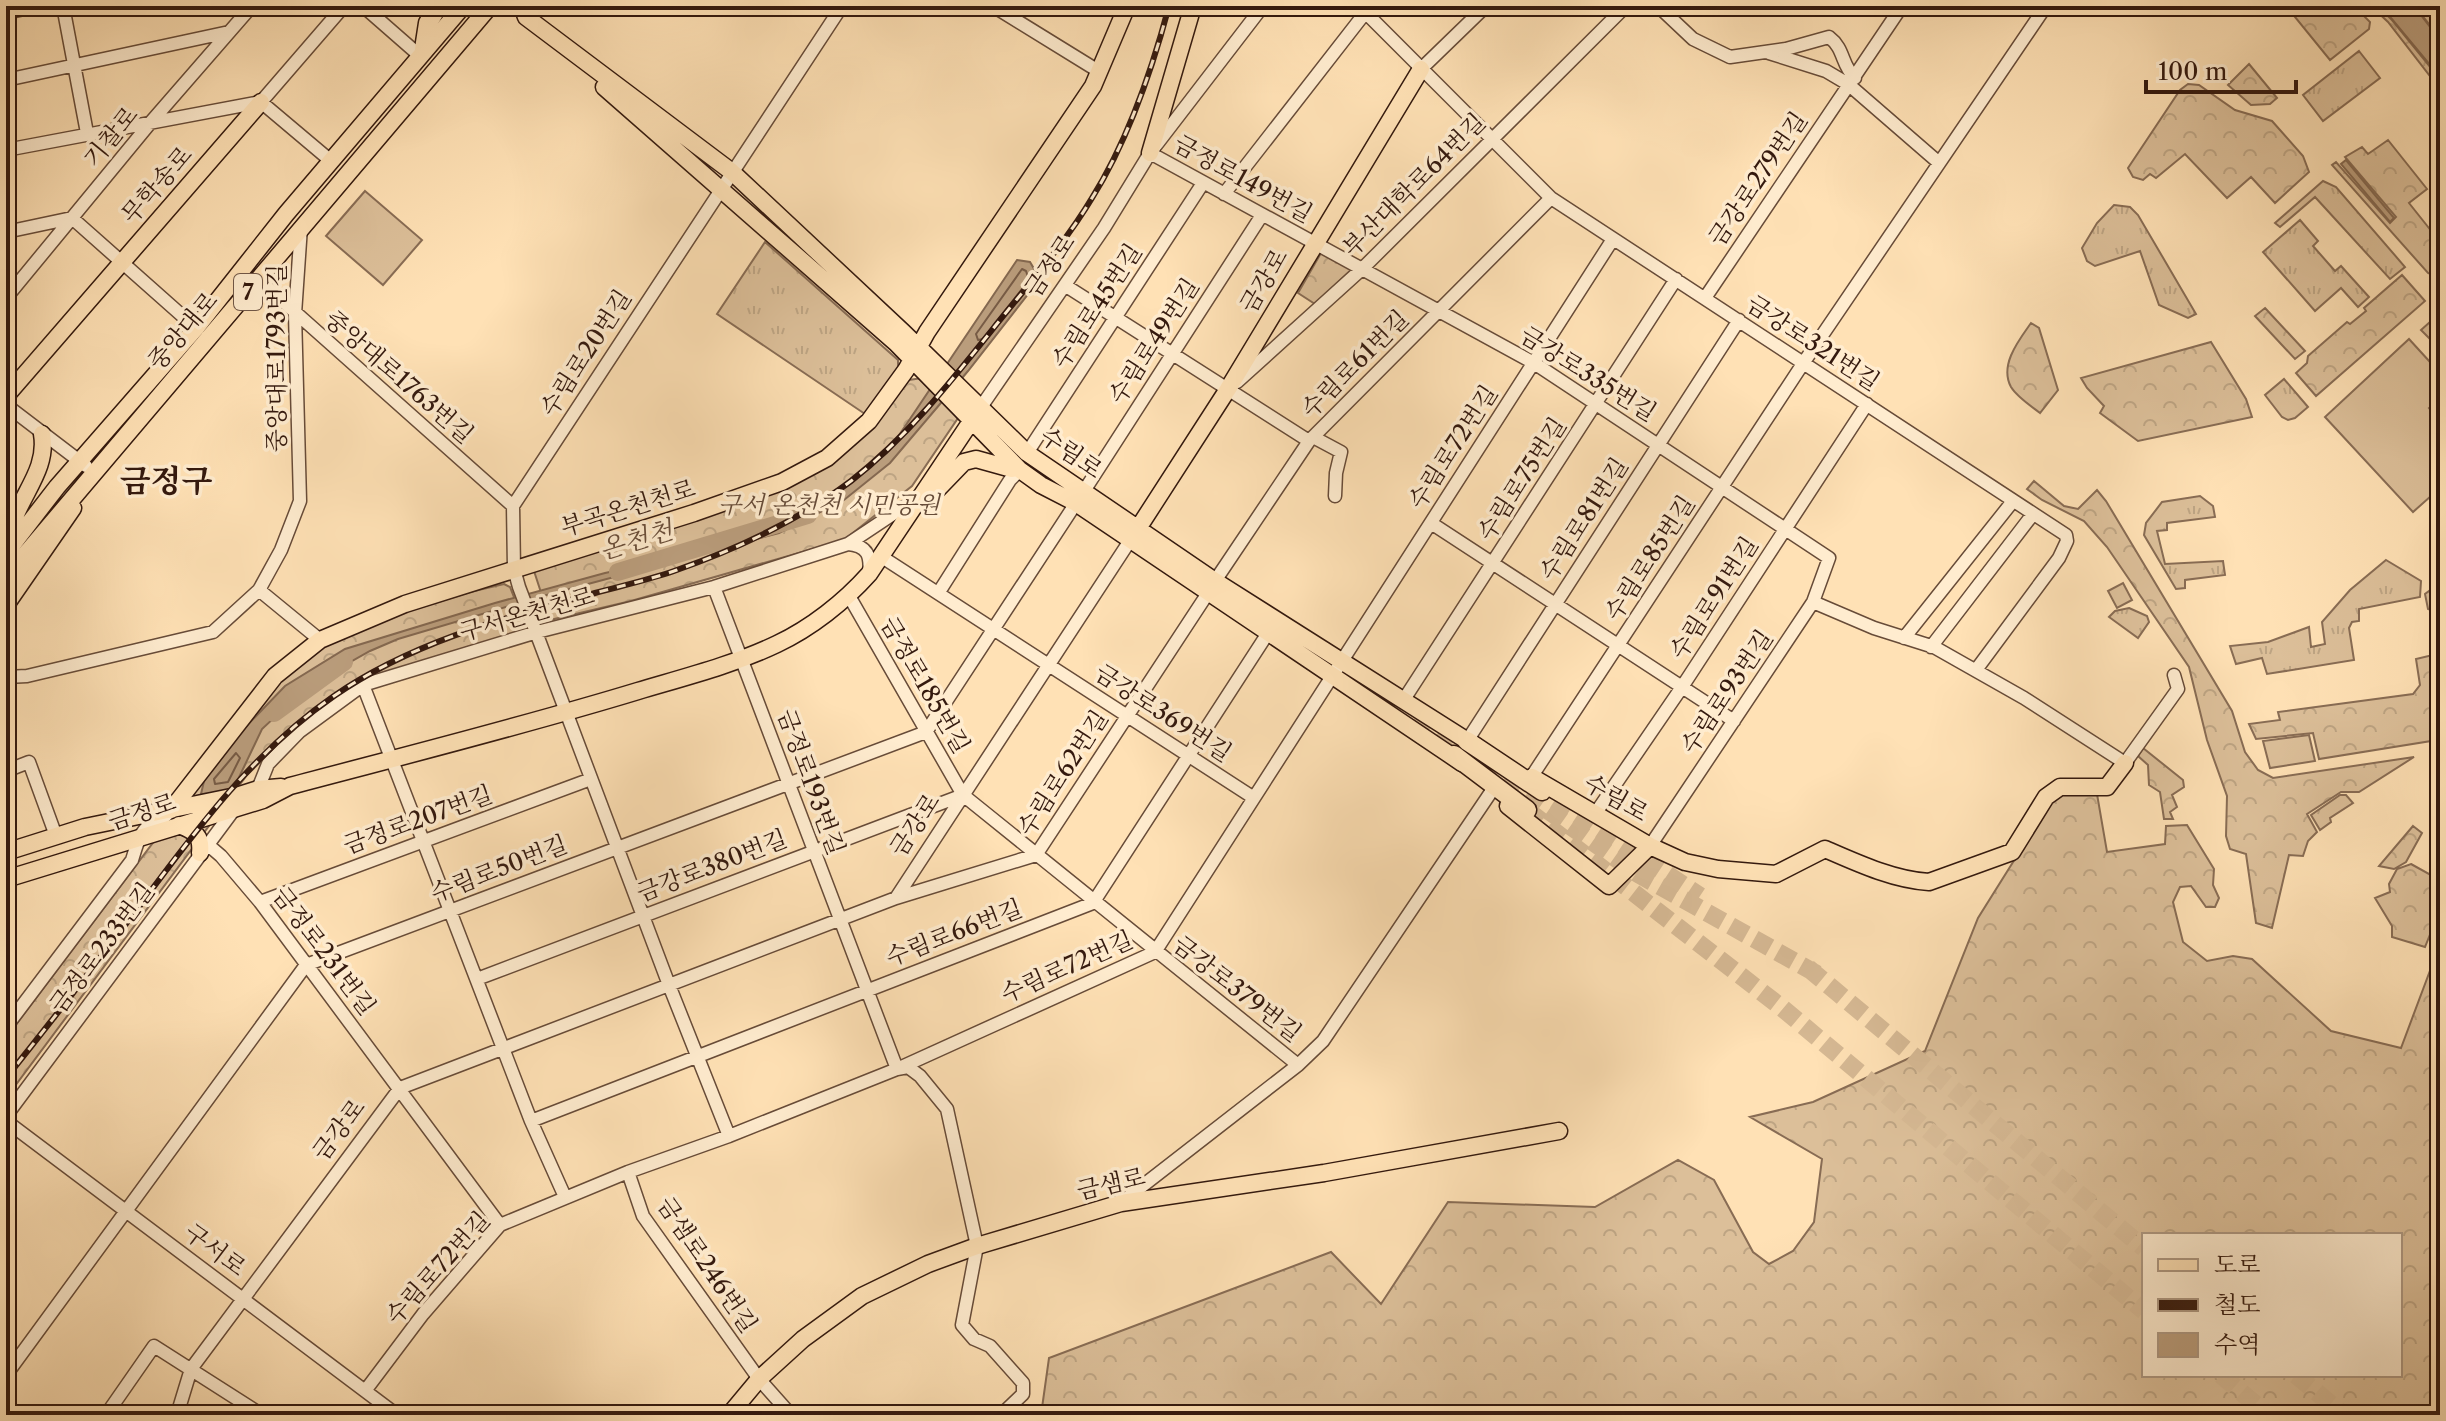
<svg xmlns="http://www.w3.org/2000/svg" width="2446" height="1421" viewBox="0 0 2446 1421" font-family="'Libre Caslon Text','Noto Serif KR',serif">
<defs>
<pattern id="grass-tufts" width="24" height="20" patternUnits="userSpaceOnUse" patternTransform="scale(2)"><rect width="24" height="20" fill="#dcbf99"/><path d="M3 7l-1-3M5 7V3M7 7l1-3M15 17l-1-3M17 17v-4M19 17l1-3" fill="none" stroke="#bda483"/></pattern>
<pattern id="forest-crowns" width="20" height="18" patternUnits="userSpaceOnUse" patternTransform="scale(2)"><rect width="20" height="18" fill="#dcbf99"/><path d="M2 6a3 3 0 1 1 6 0M12 15a3 3 0 1 1 6 0" fill="none" stroke="#bda483"/></pattern>
</defs>
<rect width="100%" height="100%" fill="#ffe1b5"/>
<filter id="stains"><feTurbulence type="fractalNoise" baseFrequency=".0025" numOctaves="4"/><feColorMatrix values="0 0 0 0 .2 0 0 0 0 .09 0 0 0 0 .02 0 0 0 .5 -.17"/></filter>
<radialGradient id="worn" r=".72"><stop offset=".6" stop-color="#630" stop-opacity="0"/><stop offset="1" stop-color="#630" stop-opacity=".3"/></radialGradient>
<path fill="url(#grass-tufts)" stroke="#886c54" stroke-width="2" d="M2359,51l21,27 -57,43 -20,-26z
M2323,181l13,6 69,80 -15,12 -75,-82 -35,30 -5,-4z
M2114,205l16,2 8,8 58,99 -8,4 -29,-13 -19,-54 -45,15 -8,-5 -5,-13 15,-25z
M2300,220l18,21 -5,5 22,25 6,-5 28,31 -11,10 -17,-19 -26,23 -52,-59z
M765,242l133,118v12l-33,42 -148,-100z
M2284,379l24,28 -13,11 -7,2 -6,-3 -17,-22z
M2200,496l13,10 2,11 -48,6v7l-10,1 8,33 58,-3 2,14 -40,5v8l-9,1 -32,-54 2,-12 16,-21z
M2386,560l35,21 -1,16 -61,12v12l-7,1 -3,6 5,32 -87,14 -5,-16 -26,6 -6,-18 38,-4 41,-15 2,20 14,-3 -3,-22 28,-32z
M2123,583l9,17 -15,8 -9,-17z
M2440,583v18l-2,3 2,9 -12,-4 -3,-15z
M2129,608l18,8 2,6 -11,16 -29,-21 6,-6z
M2340,795h6l7,8 -23,15 1,4 -11,8 -9,-15z"/>
<path fill="url(#forest-crowns)" stroke="#886c54" stroke-width="2" fill-rule="evenodd" d="M2286,6h68l16,16 -1,7 -39,31z
M2371,6h7l14,14 48,59v10l-52,-67z
M2425,6h15v32l-22,-28z
M2249,64l28,34 -7,6 -19,1 -23,-20z
M2188,84l11,1 36,25 37,11 31,35 6,16 -34,31 -24,-26 -24,21 -42,-44 -29,24 -6,-4 -7,6 -10,-3 -5,-9 52,-78z
M2388,140l39,49 -18,14 31,39v36l-12,-5 -96,-108 4,-3 54,61 6,-6 -51,-60 17,-10 6,7z
M1321,253l31,16 -37,35 -17,-11z
M2402,275l23,26 -109,95 -20,-23 11,-10 1,-7 39,-34 3,2 16,-13 -2,-3z
M2265,308l40,43 -10,8 -40,-43z
M2440,313v36l-19,-19z
M2031,323l8,5 19,62 -18,23c-9,-7 -23,-16 -29,-26 -12,-22 8,-47 20,-64z
M2211,342l35,57 6,18 -114,24 -38,-28 4,-7 -17,-18 -6,-10z
M922,378l33,32 3,8 -46,68 -68,54 -213,61 -81,19 -16,-49 92,-28 167,-61 79,-59 37,-43z
M2034,481l30,25 14,3 19,-19 9,11 126,210 13,41 13,18 15,8 141,-21 -55,35h-18l-34,22 10,18 -9,9 -5,15 -14,-1 -17,73 -16,-5 -10,-69 -16,-5 -4,-13 1,-40 -20,-56 -18,-73 -82,-120 -23,-26 -42,-21 -15,-11z
M504,584l6,3 14,36 -1,9 -143,44 -95,62 -38,37 -241,323v-60l216,-287 60,-75 30,-24 71,-33 87,-27z
M2440,636v96l-9,9 -112,18 -6,-26 -57,6 -7,-15 31,-4 -2,-8 135,-18 7,-9 -4,-26 17,-4v-16z
M2143,748l40,32 1,7 -12,8 5,12 -7,5 3,7h-9l-4,-27 -11,-7 -1,-20 -10,-9z
M2064,794h33l10,58 58,-8 1,-18 21,-1 27,44 -1,16 6,13 -4,9h-9l-15,-21 -11,1 -7,15 10,40 24,19 26,-5 19,3 79,72 70,17 39,-104v471h-1399l8,-57 282,-106 50,52 67,-102 147,5 83,-47 36,20 39,72 16,12 24,-13 21,-29 8,-63 -72,-42 63,-15 112,-51 53,-133 72,-115zM2144,1235h256v140h-256z
M2413,826l9,7 -16,29 -12,7 -15,-3z
M2411,864l29,16v45l-7,2 -8,20 -33,-10v-11l-17,-28 15,-6 -1,-8 8,-15z"/>
<path fill="#dcbf99" stroke="#886c54" stroke-width="2" d="M365,191l57,49 -39,45 -57,-49z
M2409,339l31,34v25l-11,10 11,13v67l-27,24 -88,-95z
M2309,735l6,26 -45,7 -7,-27z"/>
<path fill="#ba9d7c" stroke="#846850" stroke-width="2" d="M2381,6h31l5,4 23,30v37z
M2346,160l48,58 -4,4 -49,-58z
M1017,260l13,2 10,17 -72,92 -78,92 -46,37 -65,33 -236,63 -145,43 -28,12 -62,35 -46,43 -30,63 -31,2 4,-17 28,-37 52,-54 60,-37 150,-46 110,-30 114,-24 83,-33 85,-63z"/>
<g fill="none" stroke-linecap="round" stroke-linejoin="round">
<path stroke="#775b45" stroke-width="2" d="M1022,269l4,2 3,9 -46,59 -5,1 -2,-6z
M236,753l4,5 -12,24 -13,2 -1,-5z"/>
<path stroke="#ba9d7c" stroke-width="18" d="M618,572l190,-57
M274,713l70,-51"/>
<path stroke="#d6b994" stroke-width="18" stroke-dasharray="18 9" stroke-linecap="butt" d="M1416,717l222,157 179,100
M1555,800l145,96
M1527,810l254,197 363,304
M1808,968l336,280
M2221,1375l47,40
M2296,1375l48,40"/>
<g stroke="#674b38" stroke-width="15">
<path id="minor" d="M63,6l24,127
M363,6l56,49
M993,6l107,66
M1359,6l192,192 515,337 1,6 -8,17 -83,112
M1658,6l35,33 37,18 56,-8 43,-12c16,12 12,28 26,41
M6,13l32,-7
M1769,53l57,18 22,13 90,78
M1421,69l65,-63
M6,80l223,-48
M261,102l83,-96
M6,150l255,-48 70,59
M1150,153l384,210 295,195 -16,44 -163,244
M1224,194l141,-181
M6,232l66,-14 124,110
M259,280l254,226
M1066,286l243,155
M6,298l145,-176 101,-116
M1705,298l197,-292
M1237,382l126,-114 263,-262
M6,405l80,61
M981,407l123,-179 46,-75 113,-147
M1313,437l28,15 -5,21 -1,23
M1027,453l176,-270
M1084,491l178,-276
M1431,523l303,198
M848,544c20,2 23,12 21,30
M882,557l372,241
M1215,581l94,-140 242,-243
M714,587l183,482 11,-2 12,9 27,33 30,137 -15,79 12,14 16,7 33,37v11l-22,21
M259,590l61,50
M939,592l71,-112 10,-10
M849,596l114,199 335,270
M1813,602l61,26 60,19 90,51 101,65 53,-74 -4,-14
M1904,638l109,-137
M1931,647l102,-133
M6,677l21,-1 186,-44 46,-42 22,-40 19,-49 -5,-187 6,-87
M363,685l168,436 34,76
M1403,701l273,-422
M1467,741l272,-421
M6,771l23,-9 27,74
M1532,776l272,-414 242,-356
M253,793l5,-4 10,-25 31,-32 64,-47 174,-53 177,-45 134,-43 54,-36 17,-7
M1595,814l87,-127 185,-283
M207,844l14,12 39,46 240,323
M896,898l237,-362
M260,902l331,-123
M477,979l486,-184
M6,1027l126,-167c4,-12 7,-28 18,-35 11,-7 12,-4 21,-15
M6,1116l230,-309
M6,1121l391,294
M531,1121l562,-218 175,-270
M729,1136l-60,-151 -150,-398 -5,-18 -1,-63 329,-500
M628,1172l15,44 116,163 32,36
M1123,1201l175,-136 25,-24 168,-249 10,-3
M6,1375l300,-410 620,-233 150,-229
M365,1391l58,-77 77,-89 128,-53 101,-36 168,-67 258,-117 458,-713
M106,1415l48,-69 108,69
M177,1415l14,-46 209,-281 496,-190 140,-43 172,-262"/>
</g>
<g stroke="#34190e" stroke-width="19">
<path id="major" d="M522,6l4,11 206,155 171,160 124,121 188,128 262,166
M604,87l292,256 124,127 21,15 35,18 386,260
M1150,153l43,-147
M6,396l255,-294
M935,492l29,-30 12,-3 36,10
M12,525c10,-32 36,-56 30,-91
M1137,530l91,-141 193,-320
M6,553l51,-66 139,-159 90,-114 177,-208
M6,577l484,-571
M6,605l67,-97
M1532,777l118,69 35,16 33,7 58,5 49,-25c32,14 69,31 104,33l83,-30 34,-55 14,-10h47l18,-24
M1508,806l101,80 41,-40
M171,810l104,-134 45,-36 85,-36 289,-91 88,-31 45,-24 42,-37 37,-51 21,-38 166,-246 34,-80
M179,825c16,6 23,11 21,28
M6,852l79,-25 151,-31 22,-7 23,-2
M6,879l257,-79 27,-14c117,-31 233,-60 348,-95 47,-14 95,-26 139,-47 34,-16 67,-42 92,-70l109,-163
M729,1415l30,-36 44,-40 59,-43 66,-32 49,-18 144,-43 203,-30 235,-42"/>
</g>
<g stroke="#34190e" stroke-width="21">
<path id="highway" d="M424,49l4,-26 10,-17
M1467,741l75,50
M1454,755l73,55"/>
</g>
<use href="#minor" stroke="#ffeccf" stroke-width="12"/>
<use href="#major" stroke="#ffe1b5" stroke-width="16"/>
<use href="#highway" stroke="#ffe1b5" stroke-width="18"/>
<g stroke="#34190e" stroke-width="6">
<path id="rail" d="M6,1078c45,-56 89,-113 132,-170 58,-78 115,-156 196,-212 78,-54 170,-78 261,-103 26,-7 53,-13 79,-22 63,-22 124,-50 177,-90 55,-43 98,-97 141,-151 34,-43 72,-85 100,-132 35,-56 60,-128 77,-192"/>
</g>
<use href="#rail" stroke="#ffeccf" stroke-width="3" stroke-dasharray="9" stroke-linecap="butt"/>
</g>
<g text-anchor="middle" stroke-width="7" stroke-linejoin="round" paint-order="stroke">
<rect fill="#ffeccf" stroke="#715848" stroke-width="2" x="234" y="274" width="28" height="36" rx="6"/>
<g font-size="22" font-weight="bold" fill="#34190e">
<text x="248" y="300">7</text>
</g>
<g font-size="24" fill="#34190e" stroke="#ffeccf">
<text transform="translate(111 137) rotate(-51)" y="8">기찰로</text>
<text transform="translate(1243 179) rotate(29)" y="8">금정로149번길</text>
<text transform="translate(1758 179) rotate(-56)" y="8">금강로279번길</text>
<text transform="translate(157 185) rotate(-49)" y="8">무학송로</text>
<text transform="translate(1414 185) rotate(-45)" y="8">부산대학로64번길</text>
<text transform="translate(1050 266) rotate(-56)" y="8">금정로</text>
<text transform="translate(1264 281) rotate(-60)" y="8">금강로</text>
<text transform="translate(1097 306) rotate(-57)" y="8">수림로45번길</text>
<text transform="translate(183 331) rotate(-50)" y="8">중앙대로</text>
<text transform="translate(1154 341) rotate(-57)" y="8">수림로49번길</text>
<text transform="translate(1813 343) rotate(33)" y="8">금강로321번길</text>
<text transform="translate(586 353) rotate(-57)" y="8">수림로20번길</text>
<text transform="translate(277 358) rotate(-90)" y="8">중앙대로1793번길</text>
<text transform="translate(1355 364) rotate(-45)" y="8">수림로61번길</text>
<text transform="translate(1588 374) rotate(32)" y="8">금강로335번길</text>
<text transform="translate(399 377) rotate(41)" y="8">중앙대로1763번길</text>
<text transform="translate(1453 447) rotate(-57)" y="8">수림로72번길</text>
<text transform="translate(1071 453) rotate(35)" y="8">수림로</text>
<text transform="translate(1522 479) rotate(-57)" y="8">수림로75번길</text>
<text transform="translate(628 508) rotate(-17)" y="8">부곡온천천로</text>
<text transform="translate(1584 519) rotate(-57)" y="8">수림로81번길</text>
<text transform="translate(1650 558) rotate(-57)" y="8">수림로85번길</text>
<text transform="translate(1714 598) rotate(-57)" y="8">수림로91번길</text>
<text transform="translate(527 614) rotate(-16)" y="8">구서온천천로</text>
<text transform="translate(925 685) rotate(60)" y="8">금정로185번길</text>
<text transform="translate(1727 692) rotate(-56)" y="8">수림로93번길</text>
<text transform="translate(1163 713) rotate(33)" y="8">금강로369번길</text>
<text transform="translate(1063 773) rotate(-57)" y="8">수림로62번길</text>
<text transform="translate(811 782) rotate(70)" y="8">금정로193번길</text>
<text transform="translate(1616 798) rotate(30)" y="8">수림로</text>
<text transform="translate(142 812) rotate(-18)" y="8">금정로</text>
<text transform="translate(418 820) rotate(-20)" y="8">금정로207번길</text>
<text transform="translate(915 825) rotate(-57)" y="8">금강로</text>
<text transform="translate(712 866) rotate(-21)" y="8">금강로380번길</text>
<text transform="translate(499 869) rotate(-21)" y="8">수림로50번길</text>
<text transform="translate(954 933) rotate(-21)" y="8">수림로66번길</text>
<text transform="translate(102 948) rotate(-53)" y="8">금정로233번길</text>
<text transform="translate(324 951) rotate(53)" y="8">금정로231번길</text>
<text transform="translate(1067 967) rotate(-24)" y="8">수림로72번길</text>
<text transform="translate(1237 989) rotate(38)" y="8">금강로379번길</text>
<text transform="translate(339 1130) rotate(-53)" y="8">금강로</text>
<text transform="translate(1111 1184) rotate(-13)" y="8">금샘로</text>
<text transform="translate(215 1250) rotate(37)" y="8">구서로</text>
<text transform="translate(707 1265) rotate(56)" y="8">금샘로246번길</text>
<text transform="translate(438 1268) rotate(-48)" y="8">수림로72번길</text>
</g>
<g font-size="24" font-style="italic" fill="#664b38" stroke="#ffeccf">
<text x="829" y="513">구서 온천천 시민공원</text>
</g>
<g font-size="26" font-style="italic" fill="#6a4e3a" stroke="#ffeccf">
<text transform="translate(636 540) rotate(-17)" y="9">온천천</text>
</g>
<g font-size="32" font-weight="bold" fill="#34190e" stroke="#ffeccf">
<text x="166" y="492">금정구</text>
</g>
</g>
<rect width="2446" height="1421" fill="none" stroke="#ffe1b5" stroke-width="32"/>
<rect x="8" y="8" width="2430" height="1405" fill="none" stroke="#34190e" stroke-width="4"/>
<rect x="16" y="16" width="2414" height="1389" fill="none" stroke="#34190e" stroke-width="2"/>
<rect x="2142" y="1233" width="260" height="144" fill="#ffeccf" stroke="#ae9882" stroke-width="2"/>
<rect x="2158" y="1259" width="40" height="12" fill="#ffe1b5" stroke="#ae9882" stroke-width="2"/>
<text x="2214" y="1273" font-size="24" fill="#34190e">도로</text>
<rect x="2158" y="1299" width="40" height="12" fill="#34190e" stroke="#ae9882" stroke-width="2"/>
<text x="2214" y="1313" font-size="24" fill="#34190e">철도</text>
<rect x="2158" y="1333" width="40" height="24" fill="#ba9d7c" stroke="#ae9882" stroke-width="2"/>
<text x="2214" y="1353" font-size="24" fill="#34190e">수역</text>
<path d="M2146 80v12h150v-12" fill="none" stroke="#34190e" stroke-width="4"/>
<text x="2158" y="80" font-size="24" fill="#34190e" stroke="#ffeccf" stroke-width="6" paint-order="stroke">100 m</text>
<rect width="100%" height="100%" filter="url(#stains)"/>
<rect width="100%" height="100%" fill="url(#worn)"/>
</svg>
